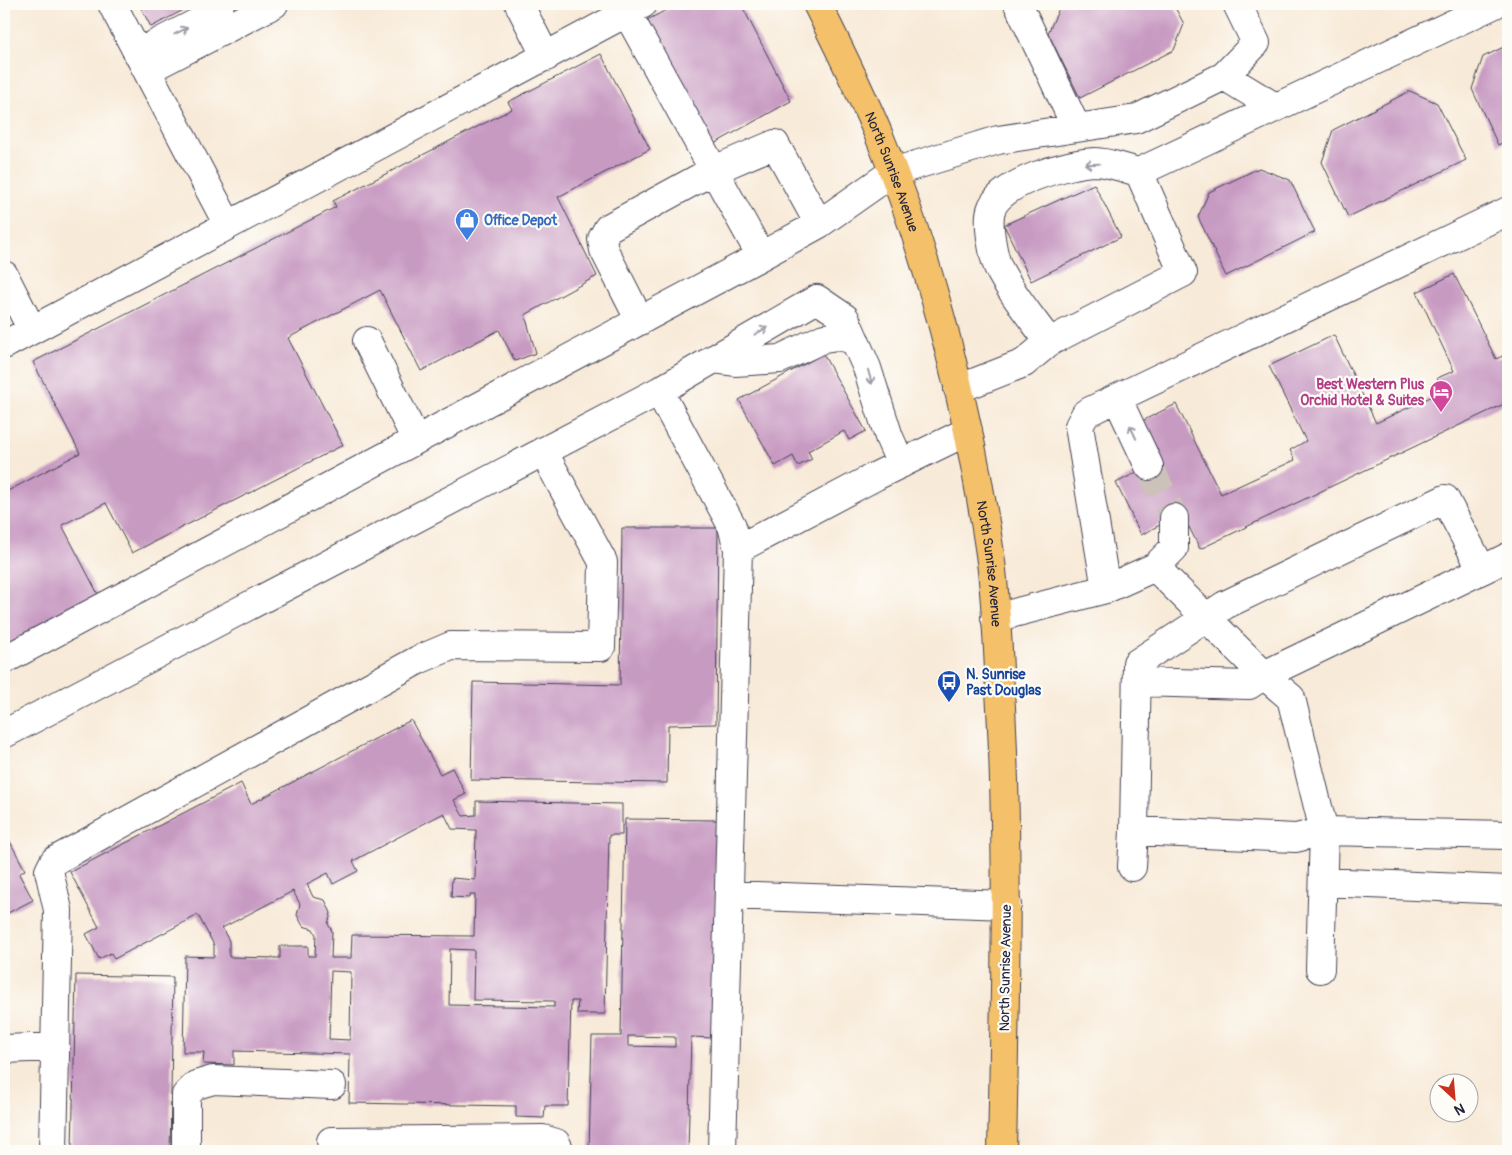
<svg xmlns="http://www.w3.org/2000/svg" width="1512" height="1155" viewBox="0 0 1512 1155" font-family="Pangolin,sans-serif">
<rect width="100%" height="100%" fill="#fdfcf7"/>
<filter id="ink" filterUnits="userSpaceOnUse"><feTurbulence type="fractalNoise" baseFrequency=".02" numOctaves="2"/><feDisplacementMap in="SourceGraphic" scale="10" xChannelSelector="R" yChannelSelector="G"/><feConvolveMatrix kernelMatrix="1 2 1 2 8 2 1 2 1" color-interpolation-filters="sRGB"/></filter>
<filter id="wash" filterUnits="userSpaceOnUse"><feTurbulence type="fractalNoise" baseFrequency=".0096" numOctaves="4" result="noise"/><feDisplacementMap in="SourceGraphic" scale="20" xChannelSelector="R" yChannelSelector="G"/><feGaussianBlur stdDeviation="1.12" result="paint"/><feColorMatrix in="noise" values="0 0 0 0 0 0 0 0 0 0 0 0 0 0 0 0 0 1.4 0 .05"/><feComposite in="paint" operator="in"/></filter>
<g filter="url(#wash)">
<rect width="100%" height="100%" fill="#f8ead8"/>
<g id="blocks">
<path fill="#c79ac2" fill-rule="evenodd" d="M139,4h56l-44,23z
M678,4h63l50,97 -79,44 -65,-125z
M1061,4h112l11,20 -10,26 -94,48 -32,-65z
M1508,45v95l-10,5 -26,-56 11,-32z
M601,54l49,95 -92,48 39,79 -72,39 11,38 -21,8 -16,-31 -78,41 -41,-81 -92,48 55,107 -211,108 -26,-50 -44,22 39,75 -97,51v-158l76,-40 -47,-91 303,-155 -3,-6 179,-92 -4,-7z
M1410,91l27,12 29,57 -118,57 -26,-55 11,-32z
M1259,168l31,12 25,52 -89,44 -28,-59 11,-25z
M1094,184l27,53 -90,44 -27,-56z
M1454,274l42,85 11,-5 -3,-5 4,-2v23l-4,2 4,11v19l-308,147 -18,-36 -41,22 -25,-52 43,-22 -19,-39 36,-18 45,90 74,-34 -5,-10 16,-9 -37,-75 65,-31 42,88 67,-32 -6,-13 17,-7 -37,-79z
M823,354l43,77 -17,9 -5,-9 -36,20 4,8 -14,7 -5,-10 -18,10 -36,-66z
M622,528h96l-2,196 -48,1 -1,58 -196,-3 2,-98 147,3z
M411,720l29,54 12,-6 14,26 -12,6 9,16 13,-1v-14l146,3v31h-13l-4,179h-28l1,-13h-7l-3,105h-23l-1,12 -28,-1v-11l-167,-3 1,-49 -116,-3v14l-31,-1 1,-12h-21l2,-96 29,1v-12l-16,-30 -84,44 -3,-6 -12,6 -13,-25 13,-7 -29,-55 171,-89 10,21zM444,813l8,16 24,1 -1,50 -23,-2 -1,19 19,1v-3h5l-1,41 -122,-1 -1,23h-20l1,-27 -4,-7 3,-11 -6,-13 -12,-3 -6,-13 21,-11 5,11 25,-13 -5,-10zM293,891l7,13 -3,11 6,11 10,3 3,6 -1,21h-7v-10h-28v12l-51,-1v-16l-7,-13zM450,949l24,1 -1,50 81,1v6l-105,-2zM331,971l20,1 -1,68 -21,-1z
M625,819l92,1 -4,218 -22,-1 -3,114h-99l3,-115h29zM628,1036l47,1v10l-47,-1z
M5,832l20,38 -6,4 14,26 -29,15z
M76,975l97,2 -3,174h-98z"/>
</g>
</g>
<g filter="url(#ink)">
<use href="#blocks" fill-opacity="0" stroke="#424053" stroke-width="1"/>
<g fill="none" stroke-linecap="round" stroke-linejoin="round">
<path stroke="#cdc2b9" stroke-width="28" stroke-dasharray="28 14" stroke-linecap="butt" d="M1149,466l25,52"/>
<g stroke="#424053" stroke-width="30">
<path id="minor" d="M112,4l116,221
M519,4l27,53
M1018,4l58,123
M627,13l134,243
M138,53l78,-40 4,-9
M147,70l127,-66
M1224,76l51,31
M4,275l28,55
M640,321l-36,-71 -2,-11 6,-11 106,-58 61,-26 44,80
M367,341l49,99
M1049,342c-17,-24 -37,-47 -50,-73 -6,-12 -12,-46 -8,-59 8,-28 78,-47 104,-48 14,0 30,7 44,10l356,-168
M4,345l639,-341
M713,359l22,3 45,-3 44,-21 14,-2 17,4
M958,389l66,-26 25,-21 134,-69 -44,-101
M659,391l73,135 6,23 -16,602
M1117,398l32,68
M738,549l138,-73 92,-45
M1155,567l109,108 218,-105
M1106,589l-27,-163 7,-13 422,-202
M995,618l111,-29 49,-22 19,-19v-30
M4,660l757,-404 58,-32 74,-52 105,-32 138,-21 88,-43 32,-33 -19,-39
M1137,682l112,3 15,-10 27,23 33,133 -4,138
M4,734l655,-343 158,-92 28,19 22,50 22,69 12,27
M1134,831l3,-168 88,-58 220,-106 37,71 26,-13
M1132,867l2,-36 162,7 28,-7 184,4
M1323,882l185,8
M729,895l278,10
M4,1049l51,-2
M331,1141l212,-2 13,4 4,8
M53,1151l5,-241 -9,-39 5,-10 364,-201 33,-14 150,1 2,-85 -60,-111
M186,1151v-56l10,-10 17,-5 119,5"/>
</g>
<g stroke="#424053" stroke-width="30">
<g id="major">
<path id="s1" d="M817,4c23,46 46,92 65,139 52,127 88,276 108,411 7,51 8,103 11,154 8,148 4,295 1,443"/>
</g>
</g>
<use href="#minor" stroke="#fff" stroke-width="28"/>
<use href="#major" stroke="#f4c16b" stroke-width="28"/>
</g>
<defs><path id="oneway-shaft" d="M-6 0H5M1.5-3L5.5 0L1.5 3" fill="none" stroke-width="1.6" stroke-linecap="round" stroke-linejoin="round" transform="scale(1.25)"/></defs>
<g stroke="#9c9ca7">
<use href="#oneway-shaft" transform="translate(181 31) rotate(-27)"/>
<use href="#oneway-shaft" transform="translate(1092 164) rotate(178)"/>
<use href="#oneway-shaft" transform="translate(761 331) rotate(-30)"/>
<use href="#oneway-shaft" transform="translate(870 377) rotate(74)"/>
<use href="#oneway-shaft" transform="translate(1133 432) rotate(-115)"/>
</g>
</g>
<defs>
<g id="shop-pin" transform="scale(1.25)"><path d="M0 17L-7.5 6A9.5 9.5 0 1 1 7.5 6Z" fill="#3f7fe0" stroke="#fdfcf7"/><path d="M-5-2.5h2.3a2.7 3.5 0 0 1 5.4 0H5L5.5 6h-11ZM-1.5-2.5h3a1.5 2.3 0 0 0-3 0Z" fill="#fff"/></g>
<g id="hotel-pin" transform="scale(1.25)"><path d="M0 17L-7.5 6A9.5 9.5 0 1 1 7.5 6Z" fill="#d1479c" stroke="#fdfcf7"/><path d="M-6-4.5h1.5V1H6V5H4.5V3h-9V5H-6ZM-4 0a1.8 1.8 0 1 1 3.6 0ZM.5 0V-2.5h3Q6-2.5 6 0Z" fill="#fff"/></g>
<g id="bus-pin" transform="scale(1.25)"><path d="M0 17L-7.5 6A9.5 9.5 0 1 1 7.5 6Z" fill="#1a4fb4" stroke="#fdfcf7"/><path d="M-5-6H5V4H4V6H2V4H-2V6H-4V4H-5ZM-3.5-4V0h7V-4ZM-3.5 1.2v1.5H-2V1.2ZM2 1.2v1.5H3.5V1.2Z" fill="#fff"/></g>
</defs>
<g fill-rule="evenodd">
<use href="#shop-pin" x="467" y="220"/>
<use href="#hotel-pin" x="1441" y="392"/>
<use href="#bus-pin" x="949" y="682"/>
</g>
<g text-anchor="middle" stroke-width="4.5" stroke-linejoin="round" paint-order="stroke">
<g font-size="14" fill="#22223b" stroke="#fdfcf7">
<text dy="5" stroke="none"><textPath href="#s1" startOffset="184">North Sunrise Avenue</textPath></text>
<text dy="5" stroke="none"><textPath href="#s1" startOffset="589">North Sunrise Avenue</textPath></text>
<text transform="translate(1005 968) rotate(-89)" y="5">North Sunrise Avenue</text>
</g>
<g font-size="14" font-weight="bold" fill="#366cbe" stroke="#fdfcf7" text-anchor="start">
<text x="484" y="225">Office Depot</text>
</g>
<g font-size="14" font-weight="bold" fill="#b23c85" stroke="#fdfcf7" text-anchor="end">
<text x="1424" y="389">Best Western Plus<tspan x="1424" dy="16">Orchid Hotel &amp; Suites</tspan></text>
</g>
<g font-size="14" font-weight="bold" fill="#164399" stroke="#fdfcf7" text-anchor="start">
<text x="966" y="679">N. Sunrise<tspan x="966" dy="16">Past Douglas</tspan></text>
</g>
</g>
<rect width="1512" height="1155" fill="none" stroke="#fdfcf7" stroke-width="20"/>
<g transform="translate(1454 1098) rotate(154)"><circle r="24" fill="#fdfcf7" stroke="#a5a5ac"/>
<path d="M0-4L9 19L0 12L-9 19Z" fill="#c8321e"/>
<text y="-8" font-size="14" font-weight="bold" text-anchor="middle" fill="#22223b">N</text>
</g>
</svg>
